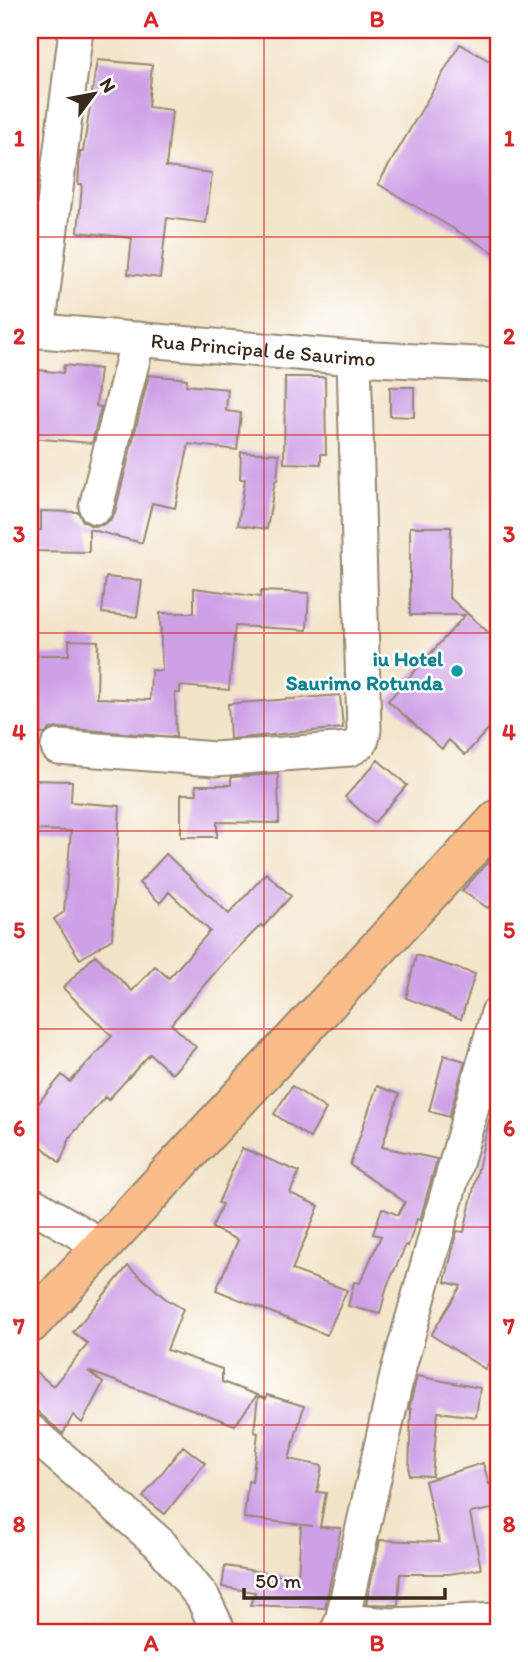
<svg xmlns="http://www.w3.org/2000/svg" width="528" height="1662" viewBox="0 0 528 1662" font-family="Itim,sans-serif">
<rect width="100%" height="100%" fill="#fff"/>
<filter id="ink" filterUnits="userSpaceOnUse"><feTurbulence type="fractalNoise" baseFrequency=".0143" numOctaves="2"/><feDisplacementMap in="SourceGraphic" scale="14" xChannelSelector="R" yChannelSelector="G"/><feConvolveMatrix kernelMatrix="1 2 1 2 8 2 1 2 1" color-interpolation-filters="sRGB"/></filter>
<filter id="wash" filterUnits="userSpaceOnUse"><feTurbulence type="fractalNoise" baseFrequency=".00686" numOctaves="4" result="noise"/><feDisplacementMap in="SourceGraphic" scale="28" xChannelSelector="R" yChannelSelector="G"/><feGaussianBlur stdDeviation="1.57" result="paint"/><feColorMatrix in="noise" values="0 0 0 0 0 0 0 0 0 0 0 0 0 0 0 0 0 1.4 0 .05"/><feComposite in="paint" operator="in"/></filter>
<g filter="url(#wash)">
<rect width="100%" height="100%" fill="#f2e4c8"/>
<g id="blocks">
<path fill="#cea0e6" d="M460,44l38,22v189l-120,-71z
M97,60l55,5 -4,42 24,3 -6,57 46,6 -6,50 -39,-5 -7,60 -32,-4 4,-36 -54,-6 4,-48h-4l2,-32h3z
M64,365l36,4 -4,37 5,1 -9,36 -62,-5v-69l33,4z
M149,375l38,4 -1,6 42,4 -2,22 15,2 -4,37 -48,-6 -14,64 -23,-5 -10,40 -53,-14v23l-59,-1v-20l11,-1v-19l37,1 5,9 9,5 10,-1 8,-5 5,-8z
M285,377h40l1,77h-5v10l-37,-1z
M390,387h24v30l-24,-1z
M241,452l38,2 -2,27h-2l-8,48 -29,-4 7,-46h-5z
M410,527h41l-2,70 49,44v77l-33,37 -16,-15 -7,9 -54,-48 77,-86h-55z
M106,577l36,4 -5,36 -35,-4z
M194,588l66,9 1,-6 48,2 -2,37 -72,-4 -6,64 -49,-4v7h-5l1,44 -117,-9 -9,1 -5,5 -15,-1 2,-78h37v-15l29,1 -1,57 53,2 1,-30 11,1 -2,-58h34z
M340,695l3,33 -113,11 -2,-35z
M378,760l29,25 -33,38 -29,-26z
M278,774l1,49 -62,-1v15h-36v-43h16l-1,-9h35v-8z
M32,780l40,1 -1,21 49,4 -8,133 -32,20 -26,-40 10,-7 7,-81 -40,-1z
M498,851v42l-10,15 -26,-17z
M166,854l63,60 37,-41 25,23 -28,31 -2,-2 -37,37 -53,62 25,23 -24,27 -22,-20 -42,46 -3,-3 -35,40 -10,26 -30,-27v-23l32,-38 8,7 42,-46 -49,-48 32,-33 37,36 23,-25 14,12 41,-47 -41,-39 -9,11 -21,-20z
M416,955l59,19 -14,45 -55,-21z
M444,1055l21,6 -16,56 -20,-6z
M292,1086l34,23 -16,29 -36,-24z
M377,1086l22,8 -17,53 55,12 -17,61 -3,-1 -9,27 -2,-1 -19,41 -7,28 -32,-8 6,-24 6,1 21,-47 -8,-2 9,-26 16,7 7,-13 -55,-37z
M489,1120l9,1v226l-13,22 -54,-34 30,-49 -16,-4 12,-51 7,1z
M242,1148l57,24 -9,21 29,13 -27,64 55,20 -20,45 -111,-45 22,-50 -26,-12 10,-24 -4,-1z
M128,1266l38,33 17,10 -16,41 55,19v13l35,13 -22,30 -147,-54 15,12 -21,40 -9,-8 -10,19 -33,-29v-38l23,19 35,-42 -15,-12z
M417,1376l63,12 -4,29 -38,-5 -6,64 -23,-1 2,-66h-2z
M267,1395l37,11 -15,53 33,7 -5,26 9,1 -6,34 21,1 -16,80 -75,-3 5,-13 -33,-5 3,-21 73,12 3,-53 12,1 -69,-8 4,-37 4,1 6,-49 -4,-1 4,-36 8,3z
M183,1446l22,17 -40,51 -22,-17z
M483,1463l6,21 9,-2v26l-28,5 11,56 -32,5h-49l-2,31 -32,-1 14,-64 59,2 -14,-61z"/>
</g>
</g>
<g filter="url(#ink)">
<use href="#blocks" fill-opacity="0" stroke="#968773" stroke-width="2"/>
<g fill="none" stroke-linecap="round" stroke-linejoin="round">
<g stroke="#968773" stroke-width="37">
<g id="minor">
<path id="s1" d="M30,330l324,28 144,7"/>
<path d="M38,331l38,-301"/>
<path d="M96,507l42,-168"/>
<path d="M58,747l157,12 135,-10c11,-5 13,-9 14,-20l-10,-371"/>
<path d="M30,1203l72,43"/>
<path d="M30,1431l130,113 43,54 16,34"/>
<path d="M342,1621l50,4 106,-5"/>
<path d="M337,1632l5,-11 56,-250 100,-358"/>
</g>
</g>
<g stroke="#968773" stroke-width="42">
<path id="major" d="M30,1324l468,-505"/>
</g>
<use href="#minor" stroke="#fff" stroke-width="33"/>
<use href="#major" stroke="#f8bd89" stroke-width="38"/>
</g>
</g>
<path fill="none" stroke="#d62828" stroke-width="2" stroke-opacity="0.55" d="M264,30v1602M30,237h468M30,435h468M30,633h468M30,831h468M30,1029h468M30,1227h468M30,1425h468"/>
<circle fill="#0f9aa8" stroke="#fff" stroke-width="2.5" cx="457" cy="671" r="7"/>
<g text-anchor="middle" stroke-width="5" stroke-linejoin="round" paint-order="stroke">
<g font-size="21" fill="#3b2a1e" stroke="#fff">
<text dy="7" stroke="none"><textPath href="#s1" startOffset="234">Rua Principal de Saurimo</textPath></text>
</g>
<g font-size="21" font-weight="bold" fill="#0d838f" stroke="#fff" text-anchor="end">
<text x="443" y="666">iu Hotel<tspan x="443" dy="24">Saurimo Rotunda</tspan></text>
</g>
</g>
<rect width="528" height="1662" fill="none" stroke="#fff" stroke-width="77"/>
<g transform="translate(94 94) rotate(58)" stroke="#ffffff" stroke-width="5" paint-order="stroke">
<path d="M0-5L12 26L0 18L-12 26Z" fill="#3b2a1e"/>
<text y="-10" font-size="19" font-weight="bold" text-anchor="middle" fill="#3b2a1e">N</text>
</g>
<path d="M244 1588v10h201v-10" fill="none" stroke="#3b2a1e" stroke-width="3.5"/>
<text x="255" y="1588" font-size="21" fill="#3b2a1e" stroke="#ffffff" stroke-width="5" paint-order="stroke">50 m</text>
<rect x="38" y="38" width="452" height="1586" fill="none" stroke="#d62828" stroke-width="2.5"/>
<g font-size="23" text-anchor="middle" font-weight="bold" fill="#d62828">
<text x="151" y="27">A</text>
<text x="377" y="27">B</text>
<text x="19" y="146">1</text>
<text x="509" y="146">1</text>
<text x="19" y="344">2</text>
<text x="509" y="344">2</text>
<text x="19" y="542">3</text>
<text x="509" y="542">3</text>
<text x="19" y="740">4</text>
<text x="509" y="740">4</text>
<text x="19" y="938">5</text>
<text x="509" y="938">5</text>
<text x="19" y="1136">6</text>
<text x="509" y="1136">6</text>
<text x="19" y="1334">7</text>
<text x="509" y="1334">7</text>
<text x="19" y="1532">8</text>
<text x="509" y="1532">8</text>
<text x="151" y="1651">A</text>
<text x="377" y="1651">B</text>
</g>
</svg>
